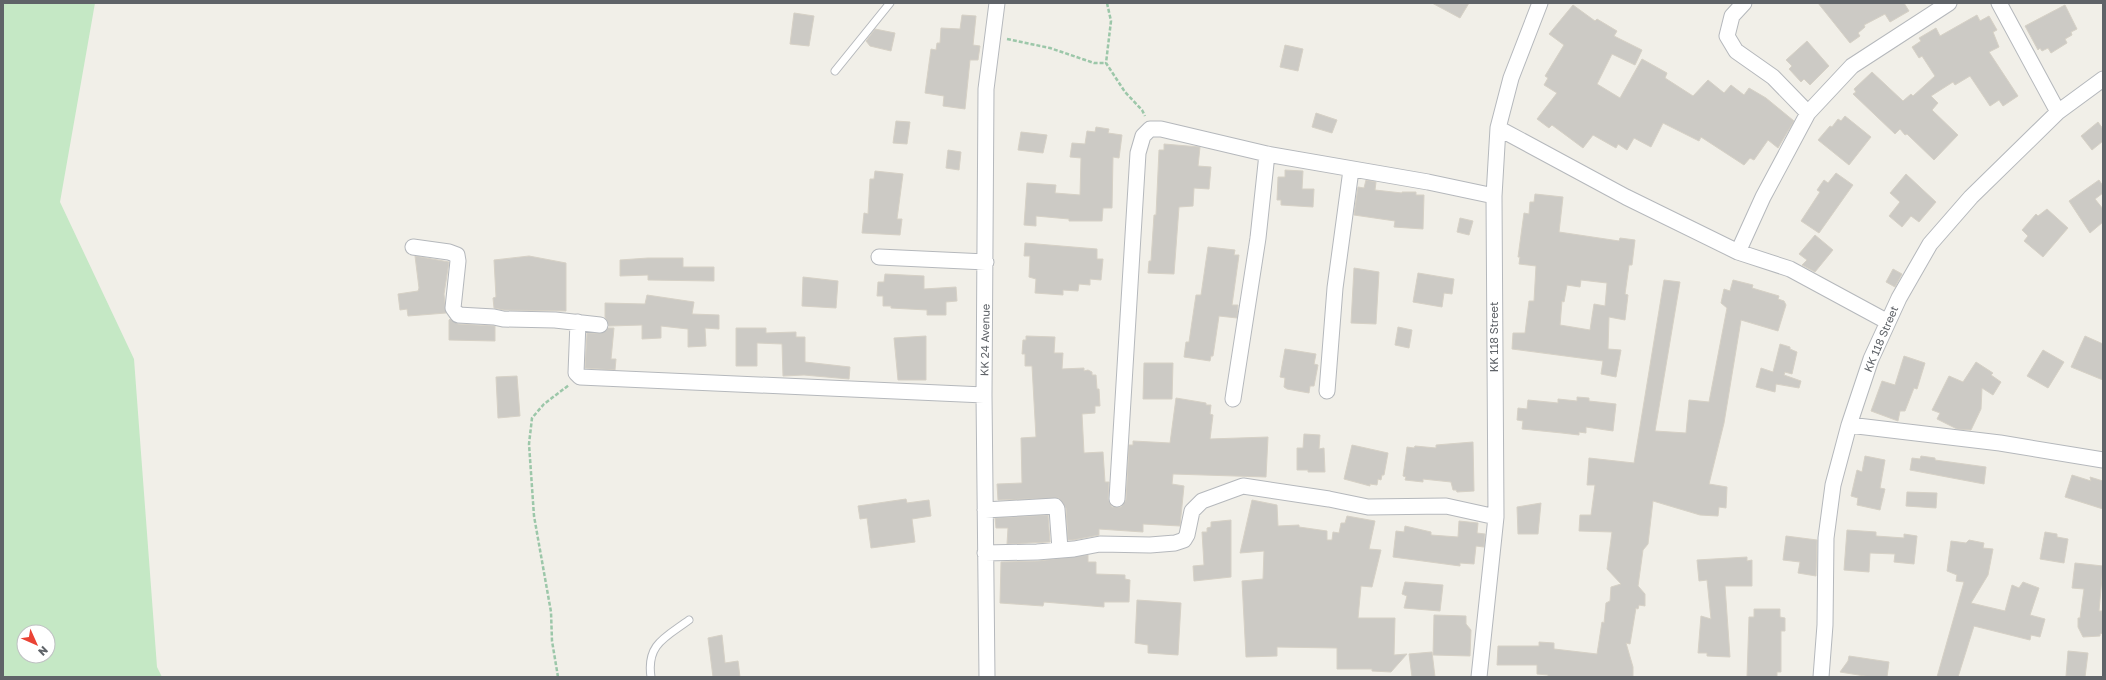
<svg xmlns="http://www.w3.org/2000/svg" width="2106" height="680" viewBox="0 0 2106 680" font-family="'Golos Text',sans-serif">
<rect width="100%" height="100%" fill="#f1efe8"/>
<path fill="#c5e8c5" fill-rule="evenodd" d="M3,3h92l-35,199 74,157 23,308 5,10h-159zM24,632h24v24h-24z"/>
<path fill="#cccac5" stroke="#d6d1c6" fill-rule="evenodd" d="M1432,3h37l-9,15z
M1818,3h86l5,8 -19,11 -5,-8 -21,11 1,2 -7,6 2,3 -10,7z
M1573,5l22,16 2,-2 20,12 -3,5 28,14 -7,15 -23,-11 -15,30 23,14 22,-39 25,14 -2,5 28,18 15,-16 16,13 7,-8 13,10 5,-7 17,10 28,23 -16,27 -10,-8 -14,20 -4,-2 -6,7 -43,-28 -2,4 -36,-18 -12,24 -17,-9 -7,12 -9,-6 -2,4 -23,-13 -10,13 -31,-23 -3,3 -12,-9 20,-26 -13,-8 4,-7 -3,-2 19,-31 -15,-11z
M2065,5l12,24 -6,3 1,3 -7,4 2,4 -16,10 -3,-5 -6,3 -2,-3 -2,2 -13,-24z
M794,13l20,3 -5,30 -19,-2z
M962,15l14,1 -3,29 7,1 -2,14h-8l-5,49 -22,-3 1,-10 -19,-3 6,-44 5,1 1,-7h3l1,-15 19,1z
M1977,15l3,6 9,-5 8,14 -4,2 6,15 -10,5 29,44 -15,10 -4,-6 -9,6 -20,-30 -15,9 -2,-3 -22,14 7,7 -6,7 26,25 -24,25 -27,-26 -2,1 -5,-6 -5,5 -42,-40 3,-2 -2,-3 18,-17 31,29 8,-7 2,2 22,-20 -13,-20 -3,2 -7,-11 9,-6 -2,-3 17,-10 4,8z
M875,29l20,4 -4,18 -21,-5 -4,-5z
M1807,41l22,25 -19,19 -6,-6 -3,3 -12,-13 3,-3 -6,-6z
M1285,45l18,4 -5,22 -18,-4z
M1316,113l21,7 -5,13 -20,-6z
M1845,116l26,21 -22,28 -31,-25 12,-14 2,1 6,-8 3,2z
M896,121l14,1 -3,22 -14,-1z
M2098,122l5,7v12l-11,9 -11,-14z
M1096,127l13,2 -1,4 14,2 -3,23 -6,-1 -1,51h-9l-1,13h-33v-2l-33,-3v10l-12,-1 3,-42 29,2 -1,8 25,2 1,-37 -11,-1 2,-14 13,1 2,-13 8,1z
M1021,132l26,3 -4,18 -25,-3z
M1164,144l36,3 -2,19 13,1 -2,22 -15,-1 -1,18 -14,1 -5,67 -26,-1 1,-12h2l3,-46h2l3,-65h5z
M948,150l13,2 -2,18 -13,-2z
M1285,170l18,1 -1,18h12l-1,18 -32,-2v-5h-4l1,-23h7z
M875,171l28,3 -6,45h5l-2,16 -38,-2 2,-20 4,1 2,-35h4z
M1836,173l17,12 -34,48 -18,-12 19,-29 -3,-2 7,-10 4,3z
M1906,174l30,28 -17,20 -8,-6 -9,11 -13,-11 11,-14 -10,-9z
M1366,180l10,2 -1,8 27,3v-1h14v3h8l-1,34 -29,-2 1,-6 -41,-6 4,-28 6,1z
M2099,180l4,6v7l-8,6 8,10v13l-13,11 -21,-32z
M1535,194l28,3 -4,35 60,9 1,-3 15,2 -3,25h-3l-4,29 3,1 -3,25 -16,-3 -1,32 13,1 -5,27 -15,-3 2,-13 -91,-12 1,-16h12l4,-32h5l2,-35 -17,-2 1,-7h-2l6,-44 5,1 1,-12h4zM1581,280l26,3 -2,23 -11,-2 -4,26 -30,-5 2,-24 2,1 3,-17 13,2z
M2047,209l21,19 -25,29 -19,-16 4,-5 -6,-6 14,-16 2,2z
M1460,218l13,3 -4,14 -12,-3z
M1815,235l18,15 -18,22 -13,-7 5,-5 -8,-6z
M1025,243l72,6v10h6l-2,21 -11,-1v6l-11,-1 -1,7 -15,-1v5l-28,-2 1,-14 -7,-2 1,-21h-6z
M1208,247l27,3 -1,5h5l-7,50h6l-1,13 -18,-2 -6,40h-2l-1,5 -26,-4 2,-15h3l7,-47h5z
M415,256l34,6 -5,32 2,19 -38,3 -1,-7 -7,1 -2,-16 20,-3 1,-3z
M529,256l37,7v48l-62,-1 -10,-2 -1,-10 3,-1 -2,-37z
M648,258h35v9h31v14l-66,-1v-5l-28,1v-16z
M1354,268l25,4 -3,52 -25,-1z
M1893,269l9,5 -7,13 -9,-5z
M1418,273l36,6 -2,15 -8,-1 -2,14 -29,-5z
M885,274l39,2v13l32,-2 1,14 -11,1v13h-19v-5l-36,-2v-2h-8v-10h-6l1,-14h6z
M803,277l35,4 -2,27 -34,-2z
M1664,280l16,2 -25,149 31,2 3,-33 20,2 18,-94 -6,-5 3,-14 6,2 3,-11 20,5 -1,3 27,8 -1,3 6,2 2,4 -8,26 -37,-11 -17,103 -15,61 18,3 -1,21 -7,-1 -1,9 -18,-1 -47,-14 -5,43 -5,6 -5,36 7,8v12l-6,-1 -1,4 -2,-1 -6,36 -4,-1 7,24v10h-85v-2l-11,-1v-9h-40l1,-19h41v-4l15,1v6l43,5 5,-32 2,1 2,-20 4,-2 1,-14 10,-3 -14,-15 5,-37 -33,-1 1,-16h11l4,-30h-8l2,-27 45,5z
M647,295l47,7 -2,12 27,1v14l-14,-1 1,18 -18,1v-18l-27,-3v12l-19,1v-14l-33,1 -4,-9v-14l40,1z
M450,319l8,5 37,2v15l-46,-1v-20z
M1398,327l14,3 -3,18 -14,-3z
M608,328h6l-3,31h5l-1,11 -30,-2 2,-35h16z
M736,328h30v5l30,-1v5h9v25l45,5 -1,12 -45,-4 -21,1 -1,-32 -25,-1v23h-21z
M926,336v44h-28l-4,-42z
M1026,336l29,1 -1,16h9l-1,16 22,-1v3l4,-1 4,2v3h4l1,14h2l1,17h-5v7l-13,1 2,39 19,-1 2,30h4l-1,17 4,8h9l5,-7 3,-55h4v-4l37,2 6,-45 30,5v2h5l-1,9 3,1 -3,24 58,-2 -2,40 -93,-3 -1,10 12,2 -4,40 -37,-2v8l-44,-3v6l-26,5h-5l-2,-32 -7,-10 -61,2 -1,-16 25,-1 -1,-45 15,-1 -4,-71h-7v-12h-3l1,-14h3z
M2085,336l18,8v36l-32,-13z
M1780,344l10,3v2l7,3 -5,22 -7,-2 -1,3 17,6 -2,7 -23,-4 -1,8 -19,-5 5,-19 12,4z
M1285,349l31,5 -2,10 4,1 -4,21h-4l-1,7 -22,-4 -3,-2 1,-9 -5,-1z
M2043,350l21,12 -16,26 -21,-12z
M1904,356l21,7 -8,26 -3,-1 -9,23h-5l-2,10 -27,-10 11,-30 13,4z
M1976,362l17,11 -2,2 10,7 -8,13 -11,-7 -1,21 -10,21 -14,-1 -20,-10 3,-6 -8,-3 17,-34 14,6z
M1144,363h29l-1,36h-29z
M517,376l3,40 -22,2 -2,-41z
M1577,397l12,1v3l27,3 -3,27 -27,-4v6l-7,-1v3l-17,-2 -40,-4 1,-8 -6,-1 1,-12 9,1 1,-9 30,3v-4l19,2z
M1304,434l16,1 -1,14 5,-1 1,24h-17v-2h-11v-22h6z
M1473,442l1,49 -17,1 -1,-2h-3l-2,-8 -28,-3v3l-18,-2 1,-3 -3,-1 4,-29 7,1 1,-2 21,2v-3z
M1352,445l36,8 -4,22h-2l-1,5 -3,-1 -1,6 -7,-1v2l-26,-7z
M1865,456l20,4 -5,28 5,1 -5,21 -23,-5 1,-7 -7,-2 6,-26 5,2z
M1921,456l14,2v2l51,7 -2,17 -74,-14 2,-12 8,1z
M2072,475l19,6 -1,-4 13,4v28l-38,-12z
M1907,492l30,1 -1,15 -30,-2z
M906,499l1,4 22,-3 2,16 -19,3 3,23 -44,6 -4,-30 -7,1 -2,-13z
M1252,500l25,5 1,21 21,-1v2l28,4v9h5l1,-8 6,1 2,-10h4l2,-7 28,5 -6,28 12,1 -9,37 -11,-1 -3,32h37l-1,37 13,-1 -16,18 -19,-1v-2h-35v-21l-60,-1v9l-31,1 -4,-76 21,-2 1,-28 -24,2z
M1541,503l-3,31h-20l-1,-27z
M1048,515l2,27 -43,2 1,-16h-12l-1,-10z
M1231,520v57l-37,4 -1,-15 11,-1 -2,-33h5v-4l4,-1v-5z
M1459,521l19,2 -1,10 8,1 -1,13 -8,-1 -2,18 -14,-1v3l-67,-9 3,-26 8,1 1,-6 26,6v3l27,2z
M1847,530l29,2v4l28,2v-4l13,2 -3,28 -20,-2 1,-8 -25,-1 -1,19 -25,-2z
M2045,532l12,2v3l11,2 -4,24 -24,-4z
M1786,536l31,4 -1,36 -18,-3 2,-11 -17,-2z
M1969,540l15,3 -1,5 10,1 -5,26 -17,28 34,8 7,-26 7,3 4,-6 16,6 -9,27 15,4 -5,18 -9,-2 -1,5 -56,-14 -16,51h-21l27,-95 -8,-1 1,-6 -10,-4 4,-30 15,2z
M1088,555v7h8v12l29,1v4l5,1 -1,22h-25v5l-60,-5 -1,4 -43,-3 1,-41 37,-1z
M1747,557v4l5,-1v26h-27l5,71 -23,-1v-3h-9l3,-37 10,3 -4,-39 -8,1 -2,-21z
M2075,563l28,3 -4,45h3l1,22 -3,1v2l-17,1 -5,-10v-9h2l4,-29 -12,-1z
M1405,582l38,3 -3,26 -36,-3 3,-12 -5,-2z
M1137,600l44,3 -3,52 -30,-2v-8l-13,-2z
M1754,609h26v8l5,1v13h-4v41h-4v5h-30l2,-60h5z
M1434,615l32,1v8l5,6 -1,26 -37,-1z
M722,635l3,28 13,-2 2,16h-27l-5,-39z
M2068,651l20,2 -3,24 -19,-1z
M1432,652l3,25h-23l-3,-23z
M1849,656l40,6 -2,15h-16l-31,-5 8,-11z"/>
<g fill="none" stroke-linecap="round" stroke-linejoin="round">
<g stroke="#b5b8bc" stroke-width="9">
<path id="lane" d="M835,71l55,-68
M651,677c-5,-33 15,-40 38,-57"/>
</g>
<g stroke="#b5b8bc" stroke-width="17">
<path id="street" d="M1744,3l-12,13 -5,20 9,15 37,26 35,36
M1999,3l59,109
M1498,128l128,69 112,55 52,17 98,53
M413,247l36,5 8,3 1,6 -5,47 5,7 36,2 9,2 52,1 45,5
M1738,252l25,-55 45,-84 44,-47 97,-63
M879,257l107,5
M578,322l-2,51 4,4 404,18
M1327,391l8,-103 16,-118
M1233,399l25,-161 9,-84
M1849,425l151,18 103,17
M1117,499l21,-346 5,-17 7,-7h11l106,25 161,28 66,14
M985,510l70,-4 2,3 3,40
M985,553l52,-1 37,-3 26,-5 50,1 25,-2 9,-3 3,-5 5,-24 10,-10 41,-15 86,13 39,8 78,-1 50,11
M987,677l-3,-282 2,-306 11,-86
M1479,677l17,-160 -2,-321 4,-68 13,-50 29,-75
M1821,677l4,-52 1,-87 7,-53 16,-60 22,-66 28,-61 31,-54 41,-47 87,-85 45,-33"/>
</g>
<path stroke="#9cc7a9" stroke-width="2.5" stroke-dasharray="4 2" stroke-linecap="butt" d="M1107,3l4,18 -5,42 19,29 17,18 3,6
M1007,39l43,9 44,15h12
M558,677l-6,-36 -1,-29 -17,-96 -5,-72 3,-26 12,-14 25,-19"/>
<use href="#lane" stroke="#fff" stroke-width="7"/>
<use href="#street" stroke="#fff" stroke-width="15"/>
</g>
<g text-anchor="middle" stroke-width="3" stroke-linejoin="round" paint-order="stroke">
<g font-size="11" fill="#5f6368" stroke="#fff">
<text transform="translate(1494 337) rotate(-90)" y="4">KK 118 Street</text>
<text transform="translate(1881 339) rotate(-67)" y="4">KK 118 Street</text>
<text transform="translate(985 340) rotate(-89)" y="4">KK 24 Avenue</text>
</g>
</g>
<rect width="2106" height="680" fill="none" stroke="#5f6368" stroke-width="8"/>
<g transform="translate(36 644) rotate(135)"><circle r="19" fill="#ffffff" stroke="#bfc1c3"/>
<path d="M0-3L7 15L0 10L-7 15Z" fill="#ea4335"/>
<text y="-6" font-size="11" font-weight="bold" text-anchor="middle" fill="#5f6368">N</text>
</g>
</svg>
